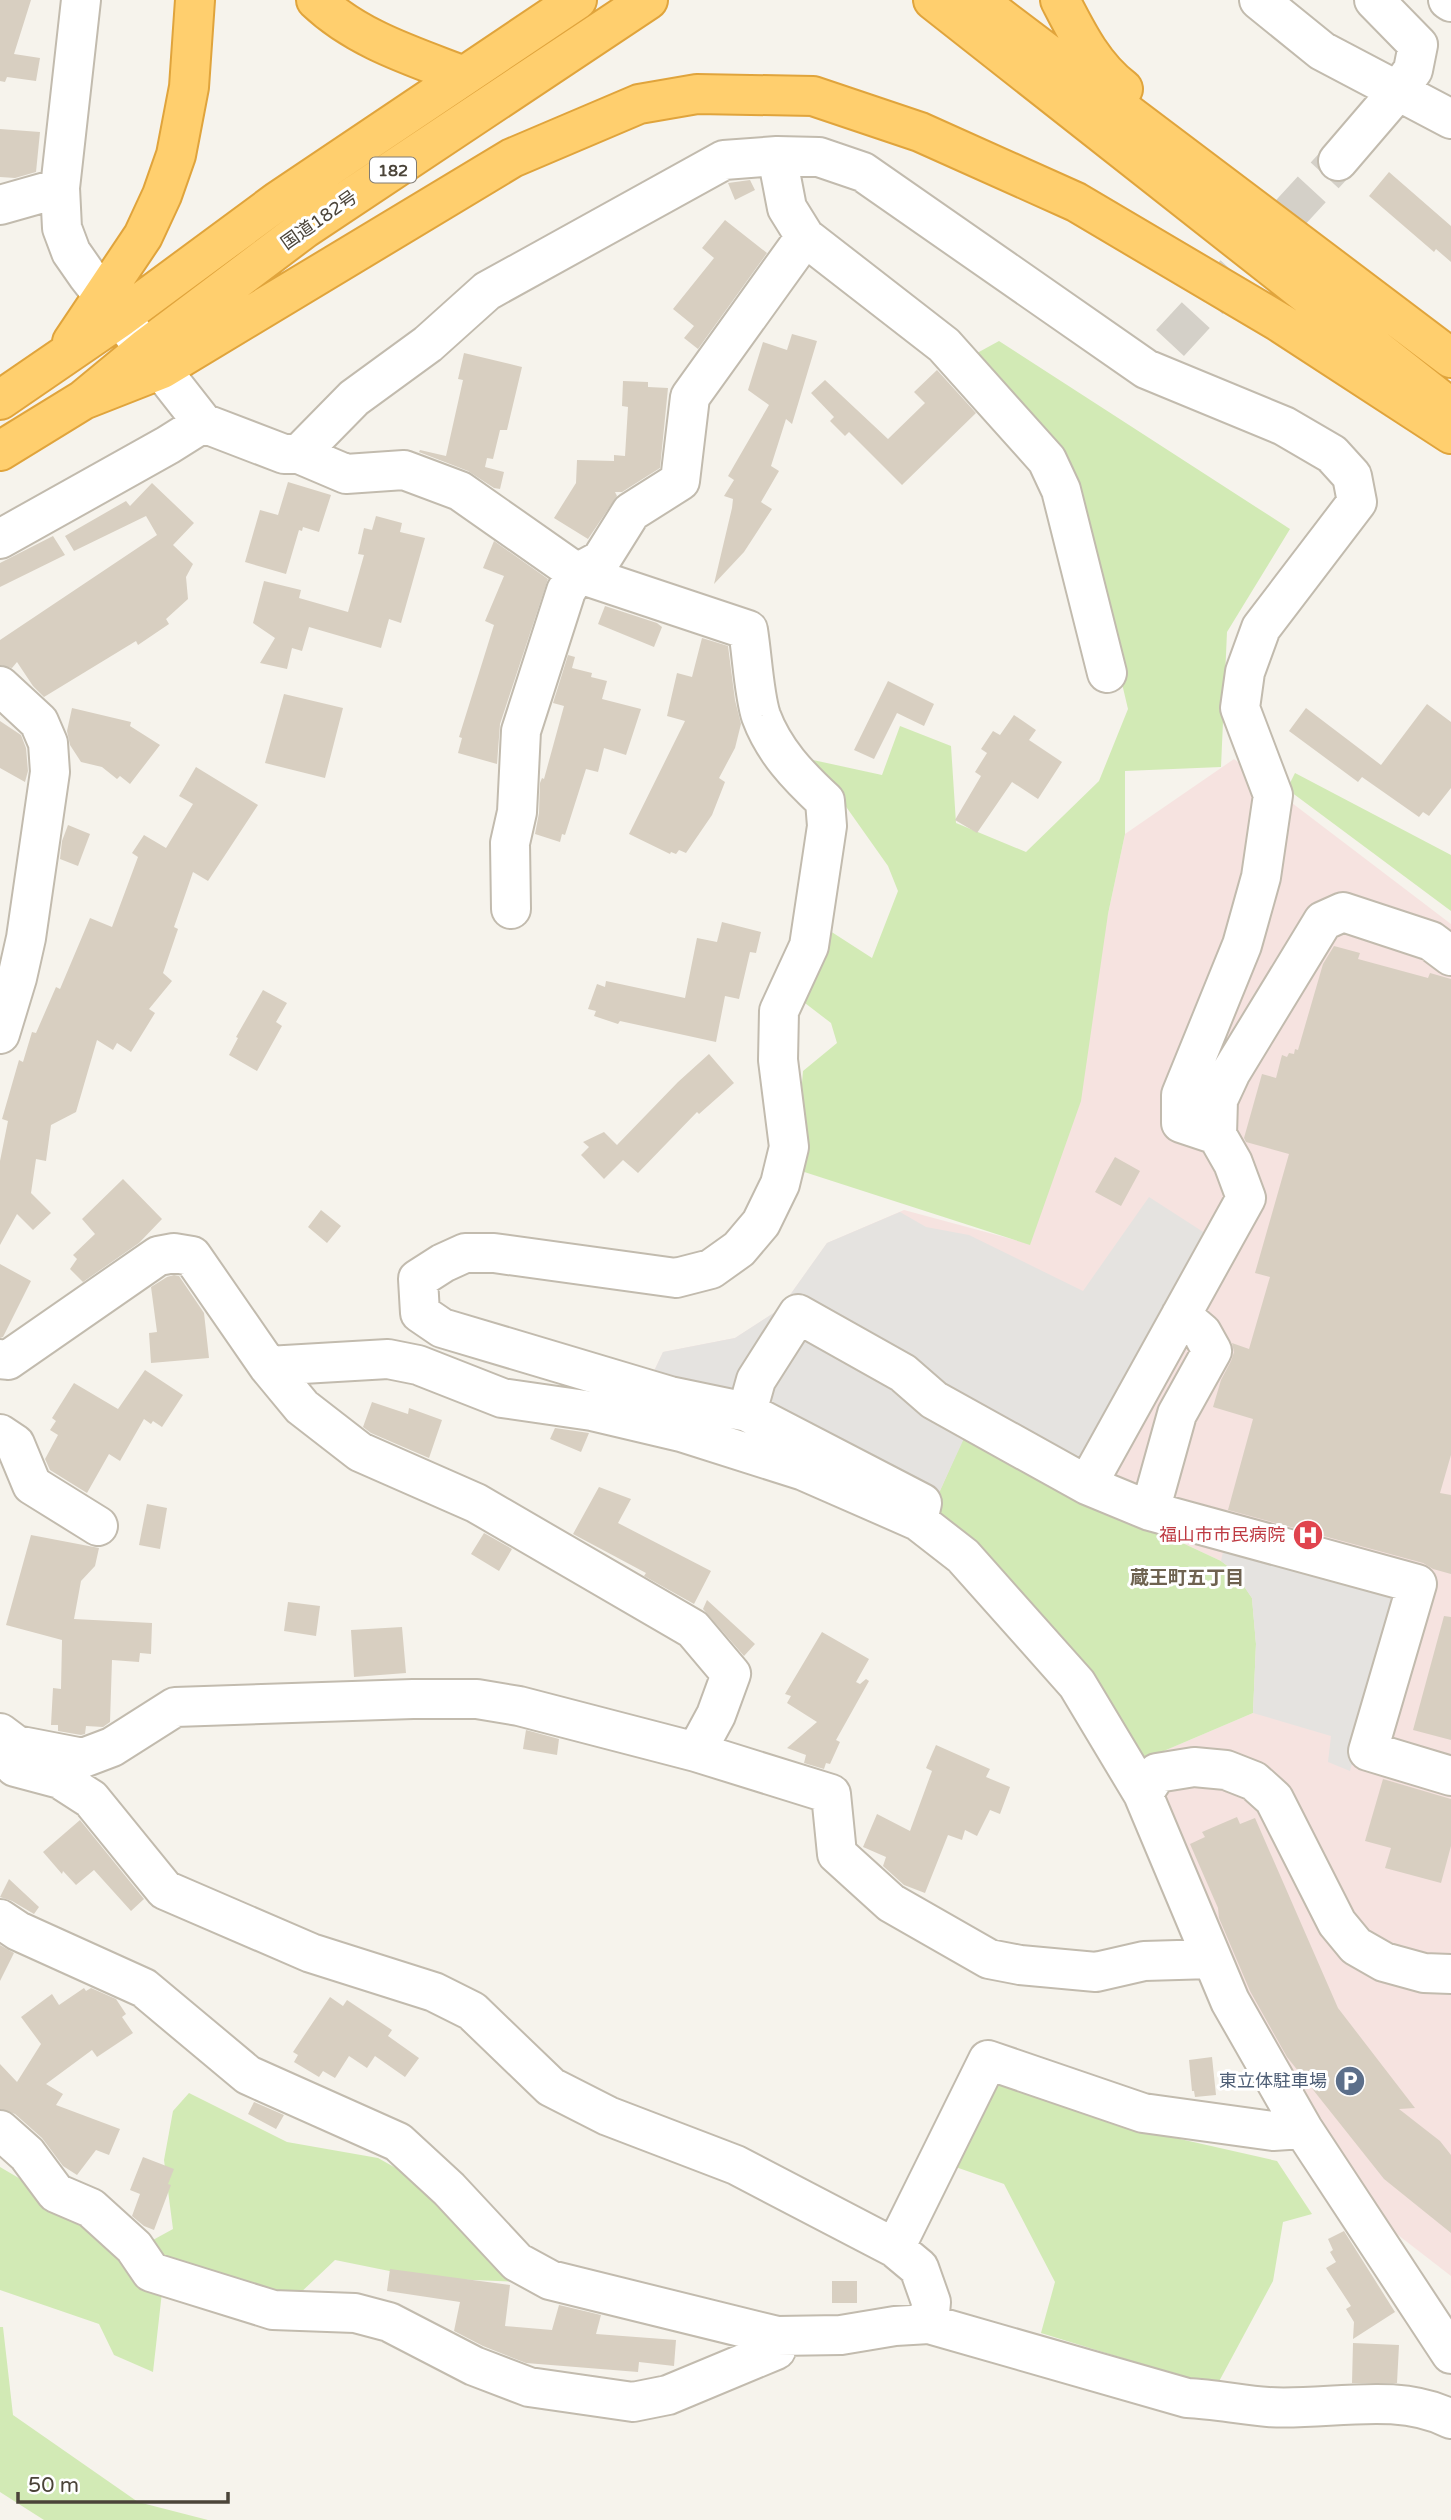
<svg xmlns="http://www.w3.org/2000/svg" width="1451" height="2520" viewBox="0 0 1451 2520" font-family="'Varela Round','Noto Sans JP',sans-serif">
<rect width="100%" height="100%" fill="#f6f3ec"/>
<path fill="#f6e3e0" d="M1234,759l217,165v1352l-62,-48 -138,-210 -106,-259 108,-46 3,-69 -4,-46 -19,-28 -12,-9 -154,-72 -135,20 -291,-111 22,-46 72,-14 45,-29 47,-66 77,-33 126,34 78,-330 17,-80z"/>
<path fill="#d2eab5" d="M999,341l291,188 -63,103 -6,135 -96,4v63l-17,80 -27,187 -51,144 -235,-76 8,-98 34,-28 -6,-20 -30,-23 26,-71 45,29 26,-67 -10,-25 -75,-106 69,15 18,-49 51,20 5,77 70,29 73,-71 29,-72 -59,-250 -101,-101z
M1295,773l156,82v56l-164,-122z
M966,1432l101,57 154,72 12,9 19,28 4,46 -3,69 -108,46 -89,-122 -124,-128z
M989,2079l160,53 128,29 35,53 -29,8 -10,59 -57,106 -175,-54 14,-51 -51,-98 -54,-19z
M189,2093l98,49 91,16 66,37 76,87 -96,-4 -89,-18 -38,36 -142,-31 -13,-19 31,-17 -9,-69 9,-49z
M0,2167l97,57 65,68 -9,80 -39,-17 -15,-31 -99,-34z
M0,2327h3l10,88 125,87 70,18h-164l-44,-28z"/>
<path fill="#e5e3e0" d="M1149,1197l62,40 -144,252 -100,-57 -30,65 -208,-99 -79,-18 13,-28 72,-14 45,-29 47,-66 73,-31 26,15 43,8 114,56z
M1225,1542l176,46 -51,183 -22,-9 3,-26 -78,-23 3,-69 -4,-46 -19,-28 -12,-9z"/>
<path fill="#d8cfc1" d="M0,0h31l-17,54 26,4 -4,23 -29,-4 -2,5 -5,-1z
M0,129l40,3 -4,40 -21,6 -15,-1z
M1389,172l62,54v36l-15,-13 -2,3 -65,-56z
M750,180l5,10 -20,10 -7,-17z
M725,220l42,33 -69,96 -14,-11 10,-12 -21,-17 41,-51 -12,-10z
M792,334l25,7 -25,83 -6,-5 -15,47 8,5 -18,31 11,7 -28,43 -30,32 18,-76 1,-9 -9,-3 10,-16 -6,-4 41,-71 -21,-15 15,-48 24,8z
M464,353l58,14 -15,63h-7l-7,29 -6,-1 -2,9 19,5 -4,17 -6,-1 -26,-17 -49,-19 1,-2 26,6 17,-76 -5,-1z
M937,370l39,43 -74,72 -53,-53 -4,4 -15,-15 4,-4 -23,-24 14,-13 63,59 37,-36 -11,-11z
M623,381l25,1v5l20,1 -8,80 -38,24h-7l2,4 -29,43 -34,-21 22,-35 1,-23 37,1v-6l11,1 3,-49 -6,-1z
M288,482l43,13 -12,37 -16,-5 -1,4 -3,-1 -13,44 -41,-12 15,-52 18,5z
M152,483l42,40 -21,22 20,19 -7,13 2,22 -22,20 3,5 -31,21 -2,-4 -92,56 -11,-11 -16,-24 -5,6 -12,-3v-25l157,-105 -11,-19 -72,35 -9,-15 61,-35 4,5z
M376,516l26,7 -2,9 25,6 -24,85 -12,-4 -8,29 -72,-21 -7,24 -10,-3 -5,21 -27,-6 15,-25 -22,-15 11,-42 37,9 -2,8 49,14 16,-57 -6,-1 6,-26 8,2z
M53,536l12,19 -65,32v-24z
M494,541l54,38 -48,145 -3,40 -39,-11 4,-15 -3,-1 35,-112 -9,-4 19,-45 -21,-8z
M605,606l52,17 5,4 -8,20 -56,-23z
M702,638l26,8 7,54 6,24 -6,24 -16,30 6,4 -13,33 -26,38 -7,-3 -3,4 -5,-2 -1,2 -41,-20 56,-113 -18,-5 10,-43 15,4z
M568,655l7,2 -3,11 20,5 -1,4 16,4 -5,18 39,10 -15,46 -22,-7 -6,24 -12,-3 -21,66 -3,-1 -2,8 -25,-8 4,-21 1,-30 2,-5 2,1 20,-73 -11,-3z
M888,681l46,23 -10,22 -27,-13 -23,46 -20,-9z
M284,694l59,14 -18,70 -60,-15z
M1427,704l24,18v66l-22,28 -6,-4 -4,5 -57,-40 -4,5 -69,-51 17,-23 75,57z
M72,708l59,14 -1,4 30,19 -30,39 -10,-8 -3,3 -15,-12 -21,-5 -11,-17 -3,-14z
M1014,715l22,15 -7,10 33,22 -24,37 -26,-17 -35,51 -22,-13 26,-44 -6,-4 12,-19 -6,-4 12,-18 7,4z
M0,721l21,14 5,13 2,23 -3,11 -25,-14z
M196,767l62,38 -50,76 -15,-9 -19,55 4,2 -15,44 9,8 -23,28 6,4 -24,39 -14,-9 -4,7 -16,-10 -21,72 -25,13 -5,36 -10,-2 -5,34 20,20 -18,17 -16,-16 -17,31v-84l8,-40 -6,-2 17,-59 4,2 9,-30 4,1 20,-46 4,2 30,-71 22,9 26,-70 -6,-4 12,-18 22,13 27,-44 -14,-8z
M68,825l22,9 -12,32 -18,-7 2,-18z
M722,922l39,10 -5,21 -6,-1 -11,47 -14,-3 -9,46 -96,-21 -2,3 -24,-8 2,-5 -8,-2 9,-25 8,3 1,-6 79,17 12,-60 20,4z
M1334,946l26,7 -2,6 70,19 2,-5 21,6v476l-11,38 11,2v79l-18,-5 -10,-6 -195,-53 25,-91 -40,-12 8,-27 10,-19 3,-9 -2,-9 17,6 21,-72 -15,-4 34,-119 -43,-12 -2,-4 18,-64 14,4 6,-23 5,2 2,-4 5,1 1,-5 3,1 25,-86z
M263,990l24,13 -11,19 6,4 -25,45 -28,-16 9,-17 -2,-1z
M709,1054l25,29 -35,31 -2,-2 -59,61 -15,-13 -19,19 -23,-24 8,-8 -6,-5 21,-10 13,13 61,-63z
M1115,1157l25,14 -19,35 -26,-14z
M123,1179l39,40 -23,24 -56,39 -13,-13 7,-10 -4,-4 22,-21 -13,-15z
M321,1210l20,16 -14,17 -19,-16z
M0,1264l31,17 -28,56 -3,1z
M174,1275l5,1 25,37 5,45 -58,5 -2,-30 8,-1 -6,-45 16,-10z
M145,1370l38,25 -21,32 -9,-6 -2,3 -7,-5 -24,42 -11,-7 -22,39 -37,-23 -5,-11 13,-24 -8,-5 6,-9 -4,-3 22,-35 44,26z
M372,1402l36,12 1,-6 33,12 -13,38 -58,-25 -8,-6z
M555,1428l34,5 -8,19 -31,-13z
M599,1487l32,12 -13,24 93,48 -17,33 -50,-28 2,-3 -73,-39z
M147,1504l20,4 -7,41 -21,-4z
M484,1533l28,16 -13,22 -28,-17z
M31,1535l68,13 -4,18 -14,15 -7,38 78,4 -1,31 -11,-1 -1,9 -27,-2 -2,62 -7,5 -17,-1 -1,8 -4,1 -23,-4v-6h-7l2,-37 8,1 1,-49 -56,-15z
M707,1600l48,44 -11,12 -41,-47z
M288,1602l32,4 -4,30 -32,-5z
M1444,1616l7,1v123l-38,-10z
M402,1627l4,46 -52,4 -3,-47z
M822,1632l47,27 -13,23 4,2 6,-5 3,2 -33,59 4,2 -10,22 -4,-1 -2,6 -20,-6 2,-8 -19,-7 30,-26 -30,-19 4,-7 -6,-2z
M526,1730l33,9 -2,16 -34,-6z
M936,1745l54,24 -4,8 24,10 -10,27 -10,-4 -13,26 -12,-6 -3,10 -14,-5 -23,58 -21,-8 -21,-19 3,-9 -23,-10 14,-33 33,17 22,-60 -6,-3z
M1383,1779l68,20v47l-10,37 -56,-15 6,-20 -26,-7z
M1237,1817l3,7 15,-6 83,190 77,100 -16,1 41,32 11,14v78l-67,-54 -97,-122 -37,-66 -31,-73 -1,-10 -28,-64 15,-7 -3,-5z
M80,1820l64,79 -13,12 -37,-41 -18,15 -13,-14 -1,3 -19,-22z
M9,1879l30,28 -5,7 -22,-13 -12,-4z
M0,1945l14,8 -14,28z
M84,1988l2,3 5,-3 25,11 10,15 -4,3 11,16 -36,24 -5,-7 -46,34 17,10 -7,11 64,24 -11,26 -13,-5 -19,25 -14,-9 -21,-28 -27,-24 -15,-5v-45l17,18 24,-38 -20,-27 31,-23 7,11z
M330,1997l13,9 4,-6 45,30 -4,6 31,22 -14,19 -30,-21 -8,12 -18,-12 -14,22 -12,-7 -4,6 -25,-15 4,-7 -5,-3z
M1212,2057l4,38 -21,2 -1,-6h-2l-3,-31z
M254,2102l30,13 -8,14 -28,-15z
M143,2157l31,12 -6,15 3,1 -17,45 -10,-4 -12,-10 8,-22 -10,-4z
M1344,2231l51,81 -42,27 1,-17 -8,-13 5,-3 -25,-38 10,-6 -6,-10 3,-2 -5,-11z
M390,2269l120,16 -5,41 47,4 7,-25 42,10 -5,19 80,6 -2,26 -35,-4 -1,10 -112,-9 -43,-17 -29,-15 6,-29 -73,-11z
M832,2281h25v22h-25z
M1353,2343l46,2 -2,38h-45z"/>
<g fill="none" stroke-linecap="round" stroke-linejoin="round">
<path stroke="#d4d0c8" stroke-width="38" stroke-dasharray="38 19" stroke-linecap="butt" d="M1170,343l168,-182"/>
<g stroke="#c2bbae" stroke-width="42">
<path id="minor" d="M81,0l-21,188 2,40 9,24 16,23 116,148
M1259,0l63,51 129,68
M1448,0l3,2
M777,156l10,52 18,29 139,108 103,115 14,30 46,183
M1338,161l60,-70 15,-21 5,-25 -44,-45
M0,205l60,-17
M299,454l47,20 58,-4 56,21 117,82 171,57c4,24 6,65 13,86 13,35 37,60 64,85l2,25 -18,120 -30,65 -1,49 11,87 -9,37 -19,39 -22,26 -28,20 -35,9 -182,-25h-29l-22,10 -25,16 2,34 22,15 228,68 77,16 175,91 -4,18
M0,539l168,-94 35,-22 81,31h15l55,-56 74,-54 59,-53 237,-131 53,-4 42,1 44,15 283,197 138,57 48,28 20,22 5,26 -96,126 -16,44 -5,36 33,87 -12,82 -19,68 -61,150v28l36,12
M0,686l39,36 9,21 2,29 -24,166 -9,40 -17,56
M511,909l-1,-66 7,-31 4,-81 45,-140 11,-18 24,-13 30,-48 49,-31 10,-84 115,-160
M0,1359l8,1 150,-104 16,-3 18,3 76,110 34,41 58,45 116,51 217,126 38,45 -15,41 -20,37 -177,-46 -42,-7h-64l-238,8 -63,40 -29,11 -67,-13 -16,-12
M268,1366l120,-7 30,6 84,33 90,13 89,21 123,39 114,50 45,35 114,128 66,110
M747,1412l9,-32 42,-66 105,59 31,27 153,85 63,26 267,73 -49,167 83,25
M0,1434l15,10 17,41 66,41
M1087,1485l159,-287 -13,-35 -16,-28 1,-35 13,-28 92,-151 20,-9 88,29 20,15
M1150,1511l27,-97 35,-63 -10,-18 -21,-18
M696,1752l135,42 6,60 54,49 98,56 31,6 76,7 48,-11 68,-2
M15,1767l45,12 31,20 74,91 146,63 123,39 38,19 79,76 57,29 128,49 159,83 24,20 12,34 -2,22
M0,1919l18,12 126,57 104,87 150,67 51,47 68,73 33,18 227,56 64,-1 54,-9 34,-2 258,74c27,1 54,7 81,9 59,4 128,-16 183,12
M1451,1974l-27,-1 -40,-11 -28,-16 -19,-23 -63,-124 -20,-18 -28,-11 -32,-3 -37,6 -14,21 87,207 73,128 148,225
M0,2130l27,24 29,39 35,15 43,39 17,25 122,38 82,3 34,9 85,44 55,21 104,15 35,-7 108,-45 1,-14
M895,2248l93,-188 155,53 130,18 30,-2"/>
</g>
<g stroke="#e0a43c" stroke-width="42">
<path id="highway" d="M316,0c41,39 96,56 148,76
M933,0l514,405
M977,0l474,358
M1060,0c17,33 33,66 63,89
M72,342l71,-106 19,-41 14,-40 13,-68 6,-87
M0,400l121,-83 157,-116 299,-201
M83,400l79,-31 350,-211 127,-54 58,-10 116,2 107,36 156,70 203,120 172,112
M0,451l83,-51 63,-52 158,-119 344,-229"/>
</g>
<use href="#minor" stroke="#fff" stroke-width="38"/>
<use href="#highway" stroke="#ffcf6e" stroke-width="38"/>
</g>
<defs>
<g id="hospital-disc" transform="scale(1.575)"><circle r="9.5" fill="#e0444e" stroke="#fff"/><path d="M-5-5h3v3.5h4V-5h3V5h-3V1.5h-4V5h-3Z" fill="#fff"/></g>
<g id="parking-disc" transform="scale(1.575)"><circle r="9.5" fill="#5c6f8a" stroke="#fff"/><path d="M-3.5-5.5H1a3.5 3.5 0 0 1 0 7H-1V5.5H-3.5ZM-1-3.4V-.6H.8a1.4 1.4 0 0 0 0-2.8Z" fill="#fff"/></g>
</defs>
<g fill-rule="evenodd">
<use href="#hospital-disc" x="1308" y="1535"/>
<use href="#parking-disc" x="1350" y="2081"/>
</g>
<g text-anchor="middle" stroke-width="6" stroke-linejoin="round" paint-order="stroke">
<rect fill="#fff" stroke="#817c74" stroke-width="2" x="370" y="157.5" width="46" height="25" rx="5"/>
<g font-size="16" font-weight="bold" fill="#4b4439">
<text x="393" y="176">182</text>
</g>
<g font-size="18" fill="#4b4439" stroke="#fff">
<text transform="translate(319 220) rotate(-35)" y="6">国道182号</text>
</g>
<g font-size="18" fill="#be3a42" stroke="#fff" text-anchor="end">
<text x="1285" y="1541">福山市市民病院</text>
</g>
<g font-size="18" fill="#4e5e75" stroke="#fff" text-anchor="end">
<text x="1327" y="2087">東立体駐車場</text>
</g>
<g font-size="19" font-weight="bold" fill="#6e6250" stroke="#fff">
<text x="1187" y="1584">蔵王町五丁目</text>
</g>
</g>
<path d="M18 2492v10h210v-10" fill="none" stroke="#4b4439" stroke-width="3.5"/>
<text x="28" y="2492" font-size="21" fill="#4b4439" stroke="#ffffff" stroke-width="5" paint-order="stroke">50 m</text>
</svg>
